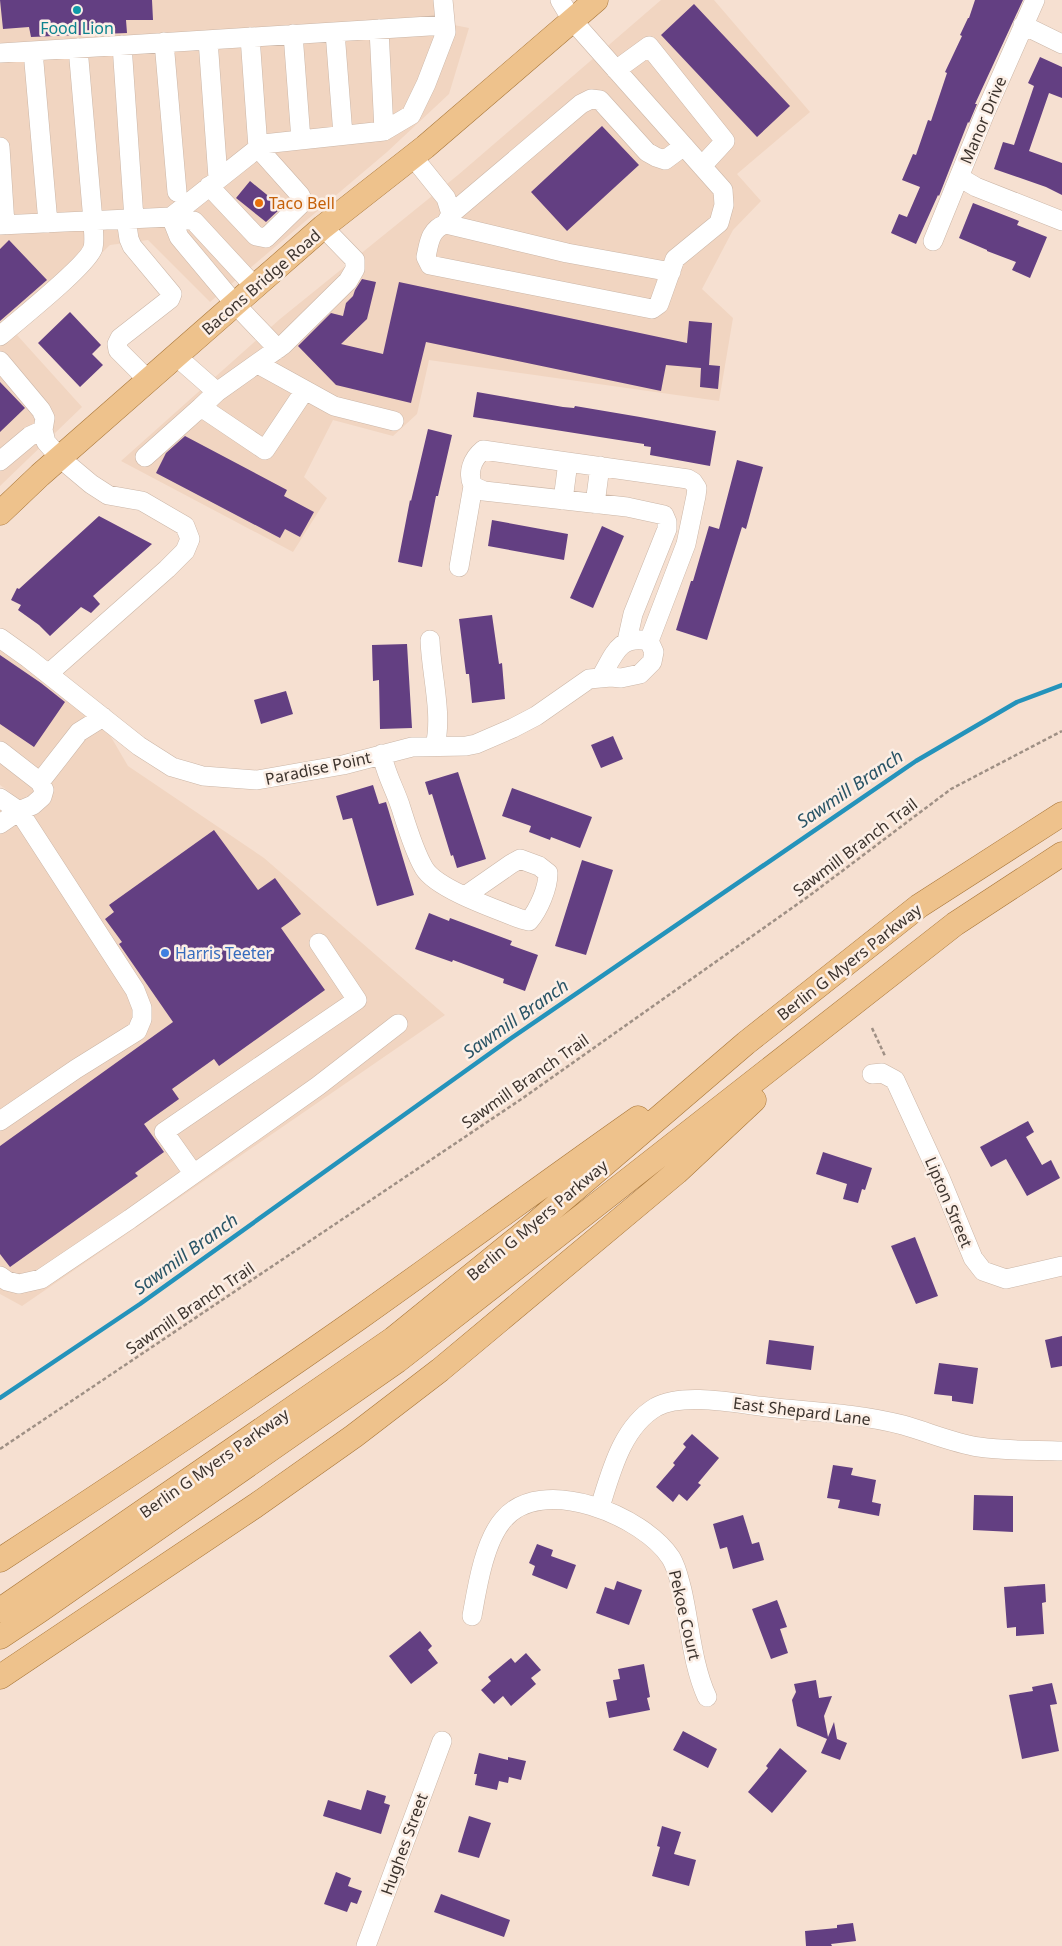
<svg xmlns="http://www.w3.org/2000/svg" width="1062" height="1946" viewBox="0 0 1062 1946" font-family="'Noto Sans',sans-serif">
<rect width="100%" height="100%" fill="#f6e0d1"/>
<path fill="#f1d5c1" d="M0,0h453l1,25 15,3 -20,66 -62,58 -177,150 -62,-62 -38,5 -93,90 65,72 -82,79z
M661,0h53l96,112 -73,62 24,27 -28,29 -31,59 31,29 -14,83 -290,-41 -12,54 -24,22 -60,-16 -29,57 23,21 -34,54 -172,-91 159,-142 178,-144z
M0,647l104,78 24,41 136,92 181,157 -423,291 -22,-12v-493l11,-8 -11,-8z"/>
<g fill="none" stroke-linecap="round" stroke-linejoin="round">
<path stroke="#2493bb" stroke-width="4.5" d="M0,1398l140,-94 370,-265 406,-278 101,-59 45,-17"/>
</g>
<path fill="#633f82" d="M0,0h152l1,20h-27l1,13 -96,4 -2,-10 -26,2z
M975,0h48l-48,104h2l-8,19 -1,-1 -29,74 -1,-1 -22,49 -25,-11 8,-19 8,3 13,-30 -18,-7 11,-26 3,1 12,-35 3,1 16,-48 -2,-1 17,-36 -2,-1 8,-17h1z
M694,4l96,102 -33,31 -96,-102z
M1040,57l22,10v31l-13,-5 -20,58 33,12v32l-16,-8 -52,-18 9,-27 11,3 20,-59 -6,-3z
M602,126l37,39 -72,66 -36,-39z
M250,181l32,26 -16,15 -30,-24z
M973,203l46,18 -2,4 30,12 -17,41 -18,-8 4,-8 -29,-11v-1l-28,-12z
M9,240l38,40 -47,41v-72z
M362,279l14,3 -9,37 -26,25 42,10 16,-72 288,61 2,-22 23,2 -3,42 11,1 -2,23 -18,-2 1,-19 -35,-3 -5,26 -235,-49 -15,61 -75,-18 -38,-39 33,-33 12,3 3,-13 7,-7 2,-6z
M70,312l31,33 -9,9 11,11 -23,22 -42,-44z
M0,382l25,26 -25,24z
M477,392l86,15 11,1 1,-2 65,11 76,14 -6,35 -60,-11 1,-8 -7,-1v-2l-171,-27z
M428,429l24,6 -14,61h-2l-14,71 -24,-5 12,-62 1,1z
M185,436l102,54 -3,6 30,16 -14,25 -15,-8 -5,9 -124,-65 10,-20z
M737,460l26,7 -17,62 -4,-2 -35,113 -31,-10 15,-49h2l16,-55 10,3z
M99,516l53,28 -59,52 7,8 -9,9 -10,-6 -31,29 -11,-11 -21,-15 3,-5 -10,-5 6,-12 2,1z
M492,520l76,14 -4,26 -76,-14z
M602,526l22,10 -31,72 -23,-10z
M492,615l7,49 3,-1 3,36 -33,4 -3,-29h-3l-7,-55z
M407,644l5,84 -32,1 -1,-49 -6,1 -1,-36z
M0,655l41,28 24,19 -31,45 -34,-23z
M286,691l7,23 -32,10 -7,-24z
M613,736l10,23 -22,9 -10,-23z
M458,772l28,87 -29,9 -4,-13 -2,1 -19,-62 -3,1 -4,-13z
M373,785l6,19 7,-2 28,93 -37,11 -25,-88 -9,2 -7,-24z
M512,788l80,29 -12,31 -29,-11 -1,3 -21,-8 2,-6 -29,-10z
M214,830l44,60 17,-12 26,36 -20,14 44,62 -106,76 -5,-7 -42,30 7,10 -35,25 20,28 -29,21 3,3 -128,91 -10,-13v-108l173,-124 -54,-78 3,-2 -17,-23 9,-7 -5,-7z
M582,860l31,10 -27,85 -31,-9z
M429,913l20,8 1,-3 62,23 -2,4 28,10 -13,36 -22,-8 1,-4 -51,-19 -1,2 -37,-13z
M1028,1121l6,11 -8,5 16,28 9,-5 9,18 -33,18 -21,-37 -15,8 -11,-20z
M823,1152l49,16 -7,22 -3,-1 -4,14 -15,-4 4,-15 -31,-10z
M915,1237l23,59 -22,8 -25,-58z
M1062,1336v30l-11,2 -6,-28z
M769,1340l45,6 -3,24 -45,-6z
M939,1363l39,5 -5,36 -21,-3v-5l-18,-2z
M692,1434l27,24 -21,25 3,2 -14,16 -8,-7 -6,8 -17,-15 19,-22 -2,-2 13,-16 -3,-3z
M833,1465l20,3 -2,7 25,5 -4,22 9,2 -2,12 -41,-8 2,-8 -13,-2z
M974,1495l39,1v36l-40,-2z
M743,1515l9,29 7,-2 5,18 -31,9 -6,-22 -7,2 -7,-25z
M537,1544l16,6 -2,6 25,9 -9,24 -35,-14 3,-9 -6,-3z
M617,1581l25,9 -13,35 -33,-12 9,-26 9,3z
M1045,1584l1,18 -4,1 2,31 -28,2v-9l-9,1 -3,-41z
M777,1600l10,27 -7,2 8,24 -17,6 -19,-50z
M420,1631l12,15 -4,4 10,13 -27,21 -22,-28z
M526,1653l15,17 -10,8 5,6 -25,22 -8,-10 -9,8 -13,-14 10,-9 -3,-4 23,-19 4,5z
M644,1664l6,33 -3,1 3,12 -41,8 -3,-16 11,-2 -4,-20 7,-1 -2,-10z
M816,1680l3,18 13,-2 -8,20 4,21 6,-15 3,17 10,4 -7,17 -19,-7 6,-14 -30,-13 -5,-26 4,-8 -2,-8z
M1052,1683l5,21 -7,1 9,46 -37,8 -13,-64 24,-4 -1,-4z
M683,1731l34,18 -9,19 -35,-18z
M780,1748l27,23 -35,42 -24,-21 20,-24 -2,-2z
M479,1753l29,7v-3l18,4 -5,19 -12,-3 -1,6 -9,-2 -2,9 -22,-5 2,-11h-3z
M367,1790l19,6 -2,7 6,2 -9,29 -58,-18 5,-16 33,10z
M469,1816l22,7 -12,35 -21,-6z
M662,1826l19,6 -7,22 22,6 -7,26 -37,-10 8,-29 -3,-1z
M336,1872l15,6 -3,8 14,5 -5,13 -6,-2 -4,10 -23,-8z
M441,1894l69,26 -6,17 -70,-25z
M853,1923l3,18 -25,3 1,2h-26l-1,-15 32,-3v-3z"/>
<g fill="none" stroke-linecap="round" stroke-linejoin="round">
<g stroke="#cbb6a7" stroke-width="20">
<path id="minor" d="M560,0l12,20 151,170 1,15 -5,18 -44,36 -16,45 -7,5 -222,-44 -4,-8c3,-14 4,-28 20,-33l121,29 104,19
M1023,25l39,19
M379,29l5,102
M335,32l8,103
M293,34l8,106
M208,40l10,138
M164,42l13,150
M122,45l12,174
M33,51l15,172
M0,53l445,-28
M616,70l33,-24 76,95 -23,25
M0,147l5,78
M413,157l33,41 5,16 -5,9
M959,177l17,10 86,34
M209,186l47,50 10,2 34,-33 3,-4 -3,-6 -42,-47 -8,-111
M451,214l130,-110 10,-5 9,1 47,52 9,5 9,3 19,-14
M126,219l3,20 3,7 40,48 -2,5 -50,39 -3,6 1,6 30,30
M0,225l171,-8 92,-73 121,-13 27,-16 15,-31 20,-52 -3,-32
M933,241l52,-128 50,-113
M255,287l-61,-66 -23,-4 8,20 56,67 43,45
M0,336c17,-15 88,-71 93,-88 2,-8 0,-19 0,-27l-15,-173
M176,356l41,36 66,-47 65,-64 7,-12v-9l-32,-33
M0,361l41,49 4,8 -2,12 3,12 14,16 31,26 17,11 34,6 43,25 5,13 -5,12 -18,18 -119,105
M258,364l76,42 60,15
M217,392l-16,15 64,43 40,-60
M145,457l56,-50
M0,461l30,-25 13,-6
M563,500l5,-38
M595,504l5,-38
M459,567l14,-81
M0,638l28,20 111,88 33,21 31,9 54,4 86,-15 69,-18 54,-1 10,-2 37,-16 23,-12 53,-37 22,-2 10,1 19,-4 12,-12 2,-10 -5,-11c-30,-7 -35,14 -48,36
M430,640c1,33 13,74 5,106
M627,641l6,-27 34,-85v-7l-3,-7 -37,-8 -143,-16 -11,-5c-6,-13 -1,-27 10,-36l205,29 5,3 4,6 -1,8 -10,48 -37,97
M0,751l40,31 39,-50 24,-15
M382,754c3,19 13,35 19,54 6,19 13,43 23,60 12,21 74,42 97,51l8,2c10,-12 19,-33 19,-48l-9,-7 -19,-7 -9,5 -46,32
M0,798l19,13 14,-6 9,-8 2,-7 -4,-8
M0,824l19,-13 116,179 7,18v11l-5,12 -61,38 -76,52
M872,1074l10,-1 13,7 46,100 32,78 10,13 23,8 56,-13
M193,1173l-29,-41 193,-132 -38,-57
M0,1276l7,5 12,3 22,-5 89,-60 188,-133 80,-62
M600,1507c11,-35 22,-80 56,-100 29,-16 87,-2 120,1 42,4 85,6 127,17 25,7 50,18 76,22 26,4 56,3 83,4
M472,1616c5,-28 12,-74 31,-96 38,-47 141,-4 168,38 6,10 8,21 11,32 8,35 10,74 25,107
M366,1946l76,-205"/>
</g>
<g stroke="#a87639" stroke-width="25">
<path id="major" d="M0,513l40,-38 283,-248 102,-80 171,-147
M0,1560c121,-79 241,-159 359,-242 93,-66 185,-134 279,-200
M0,1610l393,-271 137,-111 216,-185 173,-137 143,-92
M0,1637l39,-26 358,-250 558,-437 107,-70
M0,1677l255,-171 99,-70 86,-66 237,-198 77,-72"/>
</g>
<path stroke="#9f9085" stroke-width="2.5" stroke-dasharray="4 2.5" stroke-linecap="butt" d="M872,1028l13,28
M0,1449l523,-351 286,-202 142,-107 111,-58"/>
<use href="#minor" stroke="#fff" stroke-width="19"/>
<use href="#major" stroke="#eec28c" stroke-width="24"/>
</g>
<circle fill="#0f9aa8" stroke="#fcefe6" stroke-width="2" cx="77" cy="10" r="5"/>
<circle fill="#e8710a" stroke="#fcefe6" stroke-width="2" cx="259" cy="203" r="5"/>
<circle fill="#3f7fe0" stroke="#fcefe6" stroke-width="2" cx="165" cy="953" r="5"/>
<g text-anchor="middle" stroke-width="5" stroke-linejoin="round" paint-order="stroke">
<g font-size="16" fill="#0d838f" stroke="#fcefe6">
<text x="77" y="34">Food Lion</text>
</g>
<g font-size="16" fill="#3d342e" stroke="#fcefe6">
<text transform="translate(983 120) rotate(-67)" y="6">Manor Drive</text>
<text transform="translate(261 282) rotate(-41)" y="6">Bacons Bridge Road</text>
<text transform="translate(318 768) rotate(-12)" y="6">Paradise Point</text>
<text transform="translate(855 847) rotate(-37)" y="6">Sawmill Branch Trail</text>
<text transform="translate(849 962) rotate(-38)" y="6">Berlin G Myers Parkway</text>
<text transform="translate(525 1081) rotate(-35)" y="6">Sawmill Branch Trail</text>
<text transform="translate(949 1202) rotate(67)" y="6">Lipton Street</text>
<text transform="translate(537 1220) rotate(-40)" y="6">Berlin G Myers Parkway</text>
<text transform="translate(190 1308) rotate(-34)" y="6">Sawmill Branch Trail</text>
<text transform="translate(802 1411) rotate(7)" y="6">East Shepard Lane</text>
<text transform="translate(214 1463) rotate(-35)" y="6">Berlin G Myers Parkway</text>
<text transform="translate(685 1615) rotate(77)" y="6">Pekoe Court</text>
<text transform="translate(404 1844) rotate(-70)" y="6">Hughes Street</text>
</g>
<g font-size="16" fill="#c56008" stroke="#fcefe6" text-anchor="start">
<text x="269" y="209">Taco Bell</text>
</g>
<g font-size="16" fill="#366cbe" stroke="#fcefe6" text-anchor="start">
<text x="175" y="959">Harris Teeter</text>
</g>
<g font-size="18" font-style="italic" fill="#295466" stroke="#fcefe6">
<text transform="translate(850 789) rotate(-34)" y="6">Sawmill Branch</text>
<text transform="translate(516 1019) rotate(-35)" y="6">Sawmill Branch</text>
<text transform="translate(186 1254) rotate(-36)" y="6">Sawmill Branch</text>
</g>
</g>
</svg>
